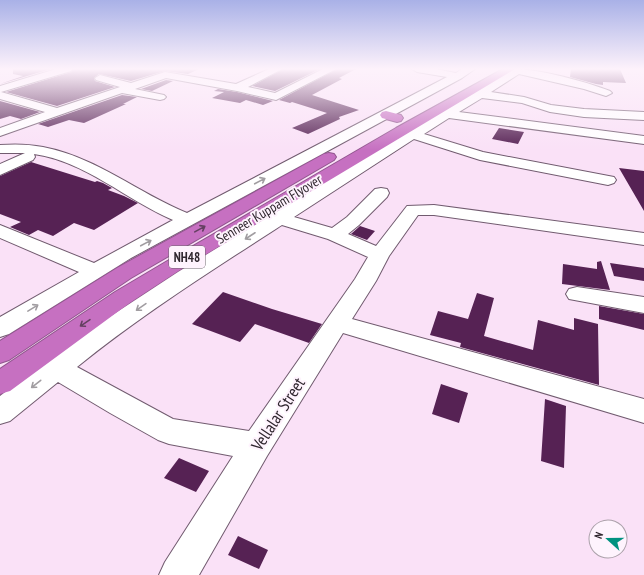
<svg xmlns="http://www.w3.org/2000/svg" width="644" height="575" viewBox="0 0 644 575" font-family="'PT Sans Narrow',sans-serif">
<rect width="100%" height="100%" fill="#fae1f7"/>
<path fill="#562254" d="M13,69h38l-51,15 23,-8 -10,-2z
M73,69h126l-11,5 -23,-3 -34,10 -32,-7 -5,4 1,3 20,6 -58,19 -51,-14 65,-20z
M283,69h37l-45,22 -23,-5z
M337,69h19l-17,9 3,1 -30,16 47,15 -20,7 1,2 -32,15 -16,-6 35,-15 -35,-11 -2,1 -11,-3z
M571,69h49l6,14 -23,-1v3l-7,-1 -26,-7z
M166,80l7,1 -21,10 -11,-2z
M218,89l19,3 36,9 -10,4 -17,-5 -6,3 -28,-5 12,-6 -10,-1z
M122,95l15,2 -14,7h3l-42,19 -15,-3 -21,7 -10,-3z
M0,101l40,11 -19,7 -11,-3 -10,3z
M499,128l25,4 -6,12 -26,-5z
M31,162l64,20 2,-1 6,2 9,5 -4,2 16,6 14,7 -44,27 -20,-7 -21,13 -15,-6 -9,5 -19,-8 11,-5 -21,-8v-38z
M619,168l25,3v40z
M360,226l15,5 -8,9 -16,-6z
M601,261l9,29 -48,-6 1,-20 34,5v-7z
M610,263l34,5v13l-30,-5z
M223,292l49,17 50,15 -13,19 -54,-19 -15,18 -48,-18z
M477,293l17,5 -10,38 49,14 5,-30 36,10v-12l24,6 1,61 -139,-38 1,-4 -31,-8 8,-24 30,8z
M599,306l45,8v16l-45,-11z
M441,384l27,9 -9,30 -27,-9z
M545,399l21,7 -2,62 -23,-7z
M179,458l30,13 -13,21 -32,-14z
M238,536l30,14 -9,19 -31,-14z"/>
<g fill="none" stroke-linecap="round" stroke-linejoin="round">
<g stroke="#715b6f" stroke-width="2">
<path id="minor" d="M56,69h16l-1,2 -70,21 56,16 63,-21 -24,-7 -1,-2 5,-3 31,8 34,-11 71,12 33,-15h13l-34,18 27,6 48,-24h13l-60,31 -39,-9 -71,-13 -31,11 29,6 2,2 -2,2 -4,1 -38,-7 -122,43v-8l45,-16 -45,-13v-13z
M412,69h23l21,4 6,-4h13l-13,9 -331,180 -122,76 -9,3v-20l79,-45 -79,-34v-13l94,38 79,-43c-47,-20 -88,-59 -139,-66l1,3 -2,3 -33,15v-11l25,-11h-25v-8c14,-1 28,-1 43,2 53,10 95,46 144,66l260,-136 -30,-5z
M513,69c26,0 71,12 97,22l2,2 -6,3 -22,-7 -65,-15 -28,18 33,5 27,8 33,4 60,3v8l-60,-3 -34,-5 -28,-9 -40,-5 -23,14 185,24v8l-195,-26 -25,16 59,18 131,25 2,3 -2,3 -6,2 -128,-25 -66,-21 -120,78 38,11 15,-11 28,-28 6,-1 6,1 2,4 -2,4 -28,28 -11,9 28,12 31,-40 27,-1 210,28v12l-210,-30h-16l-29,41 -13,25 -24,38 292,80v24l-301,-90 -76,123 -68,119h-40l6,-13 68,-106 -64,-12 -11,-4 -48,-27 -52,-31 -48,39 -10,3v-28l79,-59 99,-65 224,-137 -4,-3 2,-3 5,-1 6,2zM282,225l46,14 40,18 -13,22 -106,152 -76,-12 -96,-52c64,-52 135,-97 205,-142z
M577,287l67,10v16l-75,-14 -3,-5 3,-5z"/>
</g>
<g stroke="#91568e" stroke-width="2">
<path id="highway" d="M503,69h12l-332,199 -52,34 -121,89 -10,3v-25l115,-77 54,-32 227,-132z
M386,111l15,4 2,3 -2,3 -4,1 -15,-4 -2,-3 2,-3z
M329,153l5,1 2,3 -2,3 -203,118 -122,82 -9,3v-22l117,-73 207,-114z"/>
</g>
<use href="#minor" fill="#fff" fill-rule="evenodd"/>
<use href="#highway" fill="#c670c1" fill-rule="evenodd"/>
</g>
<defs><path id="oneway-shaft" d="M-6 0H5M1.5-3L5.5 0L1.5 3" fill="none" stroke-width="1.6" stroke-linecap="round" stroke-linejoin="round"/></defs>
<g stroke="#a19da1">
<use href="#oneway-shaft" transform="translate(260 181) rotate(-28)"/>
<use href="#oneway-shaft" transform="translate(250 236) rotate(147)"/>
<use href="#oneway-shaft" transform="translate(146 243) rotate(-28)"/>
<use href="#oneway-shaft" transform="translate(141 307) rotate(145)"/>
<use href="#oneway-shaft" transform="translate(33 308) rotate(-31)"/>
<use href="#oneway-shaft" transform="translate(36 384) rotate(142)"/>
</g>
<g stroke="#644061">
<use href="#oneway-shaft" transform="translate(200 229) rotate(-29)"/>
<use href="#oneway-shaft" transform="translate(85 323) rotate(146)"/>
</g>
<linearGradient id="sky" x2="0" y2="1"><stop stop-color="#a9b1e7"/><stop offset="0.46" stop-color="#fdf2fb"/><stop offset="1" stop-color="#fdf2fb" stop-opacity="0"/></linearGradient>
<rect width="644" height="150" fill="url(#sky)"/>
<g text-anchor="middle" stroke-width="4" stroke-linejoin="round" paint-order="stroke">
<rect fill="#fef3fd" stroke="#6d646c" stroke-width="1" x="169" y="246" width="36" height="22" rx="3"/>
<g font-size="13" font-weight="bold" fill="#2f262e">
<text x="187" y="262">NH48</text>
</g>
<g font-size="14" fill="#2f262e" stroke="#fef3fd">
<text transform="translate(269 209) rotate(-31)" y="5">Senneer Kuppam Flyover</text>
</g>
<g font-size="17" fill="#2f262e" stroke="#fef3fd">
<text transform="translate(278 414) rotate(-57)" y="6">Vellalar Street</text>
</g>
</g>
<g transform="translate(608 539) rotate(291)"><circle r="19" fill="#fef3fd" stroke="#aba1aa"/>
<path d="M0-3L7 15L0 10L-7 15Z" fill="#009280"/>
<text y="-6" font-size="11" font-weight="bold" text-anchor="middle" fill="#2f262e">N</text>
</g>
</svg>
